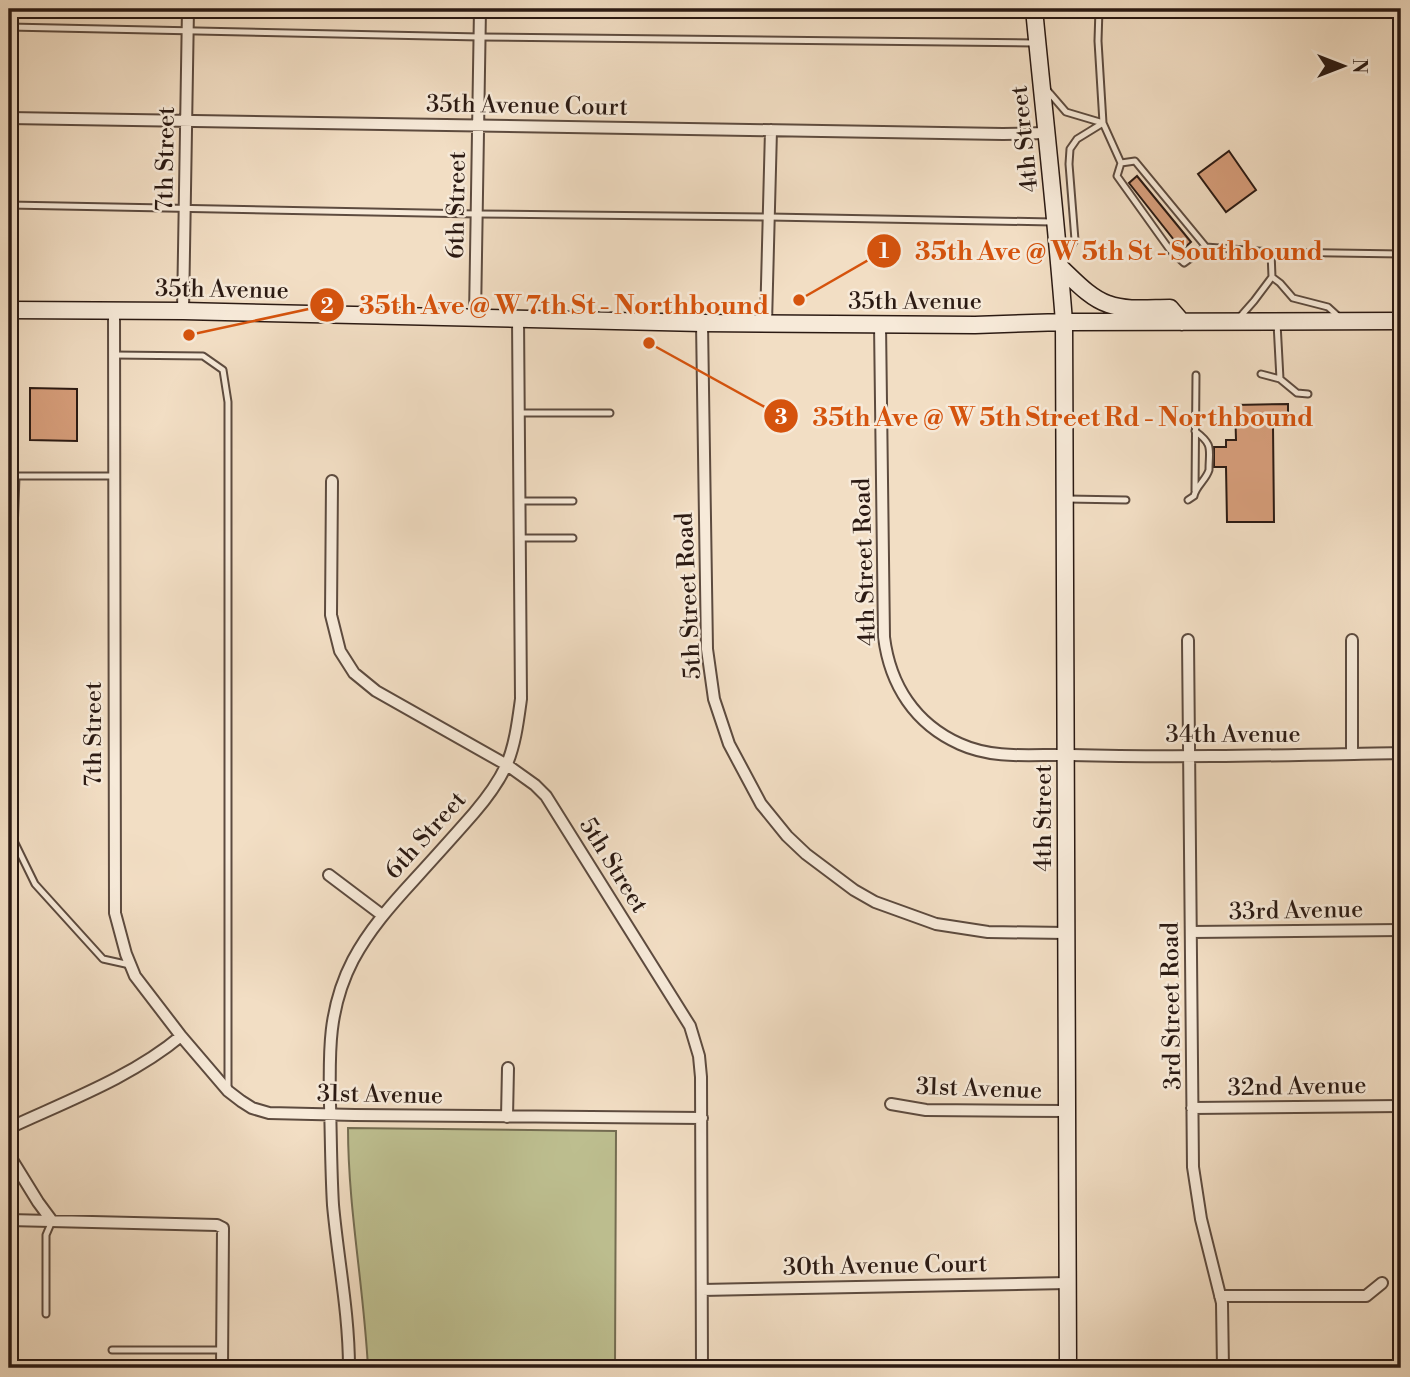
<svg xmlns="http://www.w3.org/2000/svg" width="1410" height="1377" viewBox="0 0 1410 1377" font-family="'Libre Bodoni',serif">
<rect width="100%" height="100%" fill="#f2dec4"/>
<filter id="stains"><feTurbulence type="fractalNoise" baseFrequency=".00286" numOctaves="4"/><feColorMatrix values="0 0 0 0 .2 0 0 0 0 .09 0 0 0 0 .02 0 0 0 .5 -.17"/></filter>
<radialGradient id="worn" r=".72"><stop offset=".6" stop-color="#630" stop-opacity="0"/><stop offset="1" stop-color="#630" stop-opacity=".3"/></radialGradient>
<path fill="#bec091" stroke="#746d52" stroke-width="2" d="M348,1128l268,3 -1,237h-247c-4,-80 -20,-160 -20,-240z"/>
<path fill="#d79e7b" stroke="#2b1a13" stroke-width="2" d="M1229,151l27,39 -30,22 -28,-38z
M1137,176l54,66 -9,8 -53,-67z
M30,388l47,1v52l-47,-1z
M1288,404v22h-15l1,96h-47l-1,-55h-12v-20h12v-7h10l-1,-35z"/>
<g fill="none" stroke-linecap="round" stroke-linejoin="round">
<g stroke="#5d4b3f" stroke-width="9">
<path id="lane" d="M1099,9l-1,32 5,82 18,40 14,-2 71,86 65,5 130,2
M9,27l471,10 554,6
M1047,90l19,22 37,11
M1121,163l-4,13 53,74 14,13 22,-16
M9,205l468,9 292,3 283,5
M1063,259l12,-19 -6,-76 1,-15 7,-10 26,-16
M1272,277l8,6 13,15 35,9 11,10
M1239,318l15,-17 18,-24 -1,-25
M1277,323l3,56
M114,355l89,1 20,14 5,32v688
M1261,374l19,5 17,14 11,1
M520,413h90
M1195,491l1,-116
M1067,499l59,1
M1188,500l6,-4c2,-10 12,-16 15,-26 0,-21 5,-25 -14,-39
M520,501h53
M521,538h52
M9,671l7,-195h98
M9,815l4,24 22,45 68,75 27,6
M46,1314v-79l6,-14
M112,1350h110"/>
</g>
<g stroke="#5d4b3f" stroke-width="14">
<path id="street" d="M9,118l994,16 43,-1
M114,311l1,602 11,41 9,22 46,60 47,55 13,10 11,7 17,5 86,2 347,3
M183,311l5,-302
M475,317l5,-308
M702,323l5,326 7,50 15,45 32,60 26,32 19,18 48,36 21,12 61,22 52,8 78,1
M766,323l5,-193
M880,324l4,313c6,48 31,87 76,107 35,16 74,10 111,11 110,3 220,0 330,-2
M332,481l-1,134 9,36 14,22 22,18 131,74 28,20 11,11 144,230 9,30 2,21 1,291
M1188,640l5,527 8,52 21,84 1,65
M1352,754v-114
M329,875l53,40
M1191,932l210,-2
M891,1104l35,6 141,1
M1192,1108l209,-2
M507,1117l1,-49
M9,1128c58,-27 123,-51 172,-92
M9,1155l29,47 14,19
M9,1220l208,5 6,3 -1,140
M702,1290l366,-7
M1220,1296h146l16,-13
M349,1368c0,-55 -11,-108 -16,-163 -2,-34 -2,-67 -3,-101 -1,-52 -2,-96 23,-144 16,-30 38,-55 61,-80 20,-22 40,-44 60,-67 12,-14 24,-30 32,-47 9,-20 12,-45 15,-67l-3,-381"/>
</g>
<g stroke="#2b1a13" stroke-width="19">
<path id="secondary" d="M1034,9c10,104 22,208 30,313l4,1046
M1060,267c14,13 30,31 48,37 19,7 42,4 62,4l12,14
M9,310l174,1 519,12 273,2 89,-3 337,-1"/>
</g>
<use href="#lane" stroke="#f7ead9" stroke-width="5"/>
<use href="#street" stroke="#f7ead9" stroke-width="10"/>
<use href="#secondary" stroke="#f7ead9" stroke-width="16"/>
</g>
<g text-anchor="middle" stroke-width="5" stroke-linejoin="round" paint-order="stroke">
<g font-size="24" fill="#2b1a13" stroke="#f7ead9">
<text transform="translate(527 105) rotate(1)" y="8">35th Avenue Court</text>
<text transform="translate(1024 139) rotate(-96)" y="8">4th Street</text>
<text transform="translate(165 159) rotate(-89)" y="8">7th Street</text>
<text transform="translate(456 205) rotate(-89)" y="8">6th Street</text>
<text transform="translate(222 289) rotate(1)" y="8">35th Avenue</text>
<text x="915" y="309">35th Avenue</text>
<text transform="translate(864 562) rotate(-92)" y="8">4th Street Road</text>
<text transform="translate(688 596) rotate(-93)" y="8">5th Street Road</text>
<text transform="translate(93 734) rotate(-90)" y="8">7th Street</text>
<text x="1233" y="742">34th Avenue</text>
<text transform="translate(1043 818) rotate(-90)" y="8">4th Street</text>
<text transform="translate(425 835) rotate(-48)" y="8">6th Street</text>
<text transform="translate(614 865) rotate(58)" y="8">5th Street</text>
<text transform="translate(1296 910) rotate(-1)" y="8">33rd Avenue</text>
<text transform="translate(1171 1006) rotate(-91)" y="8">3rd Street Road</text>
<text transform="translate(1297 1086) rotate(-1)" y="8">32nd Avenue</text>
<text transform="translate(979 1088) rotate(2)" y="8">31st Avenue</text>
<text transform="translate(380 1094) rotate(1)" y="8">31st Avenue</text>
<text transform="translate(885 1265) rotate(-1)" y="8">30th Avenue Court</text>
</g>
</g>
<path fill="none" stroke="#d5530d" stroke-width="2.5" d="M799 300L884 251M189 335L327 305M649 343L781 416"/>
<g fill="#d5530d" stroke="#f7ead9" stroke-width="2.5">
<circle cx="799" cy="300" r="7"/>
<circle cx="189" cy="335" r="7"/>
<circle cx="649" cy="343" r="7"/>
<circle cx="884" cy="251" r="18"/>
<circle cx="327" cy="305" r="18"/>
<circle cx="781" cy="416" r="18"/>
</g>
<g font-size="21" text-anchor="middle" font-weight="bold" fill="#fff">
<text x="884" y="258">1</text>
<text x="327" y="313">2</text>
<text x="781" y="424">3</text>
</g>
<g font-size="26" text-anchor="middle" font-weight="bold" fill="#d5530d" stroke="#f7ead9" stroke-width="5" stroke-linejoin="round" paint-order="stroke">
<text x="1119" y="260">35th Ave @ W 5th St - Southbound</text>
<text x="564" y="314">35th Ave @ W 7th St - Northbound</text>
<text x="1063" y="426">35th Ave @ W 5th Street Rd - Northbound</text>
</g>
<rect width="1410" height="1377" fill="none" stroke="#f2dec4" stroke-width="35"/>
<rect x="10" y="10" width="1389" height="1356" fill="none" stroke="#2b1a13" stroke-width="3.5"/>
<rect x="18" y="18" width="1375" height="1342" fill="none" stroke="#2b1a13" stroke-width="2"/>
<g transform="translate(1343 66) rotate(90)" stroke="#f7ead9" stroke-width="5" paint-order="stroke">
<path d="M0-5L12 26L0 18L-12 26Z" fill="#2b1a13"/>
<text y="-10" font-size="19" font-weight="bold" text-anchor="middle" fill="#2b1a13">N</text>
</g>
<rect width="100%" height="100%" filter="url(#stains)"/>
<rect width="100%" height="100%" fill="url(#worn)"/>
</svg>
